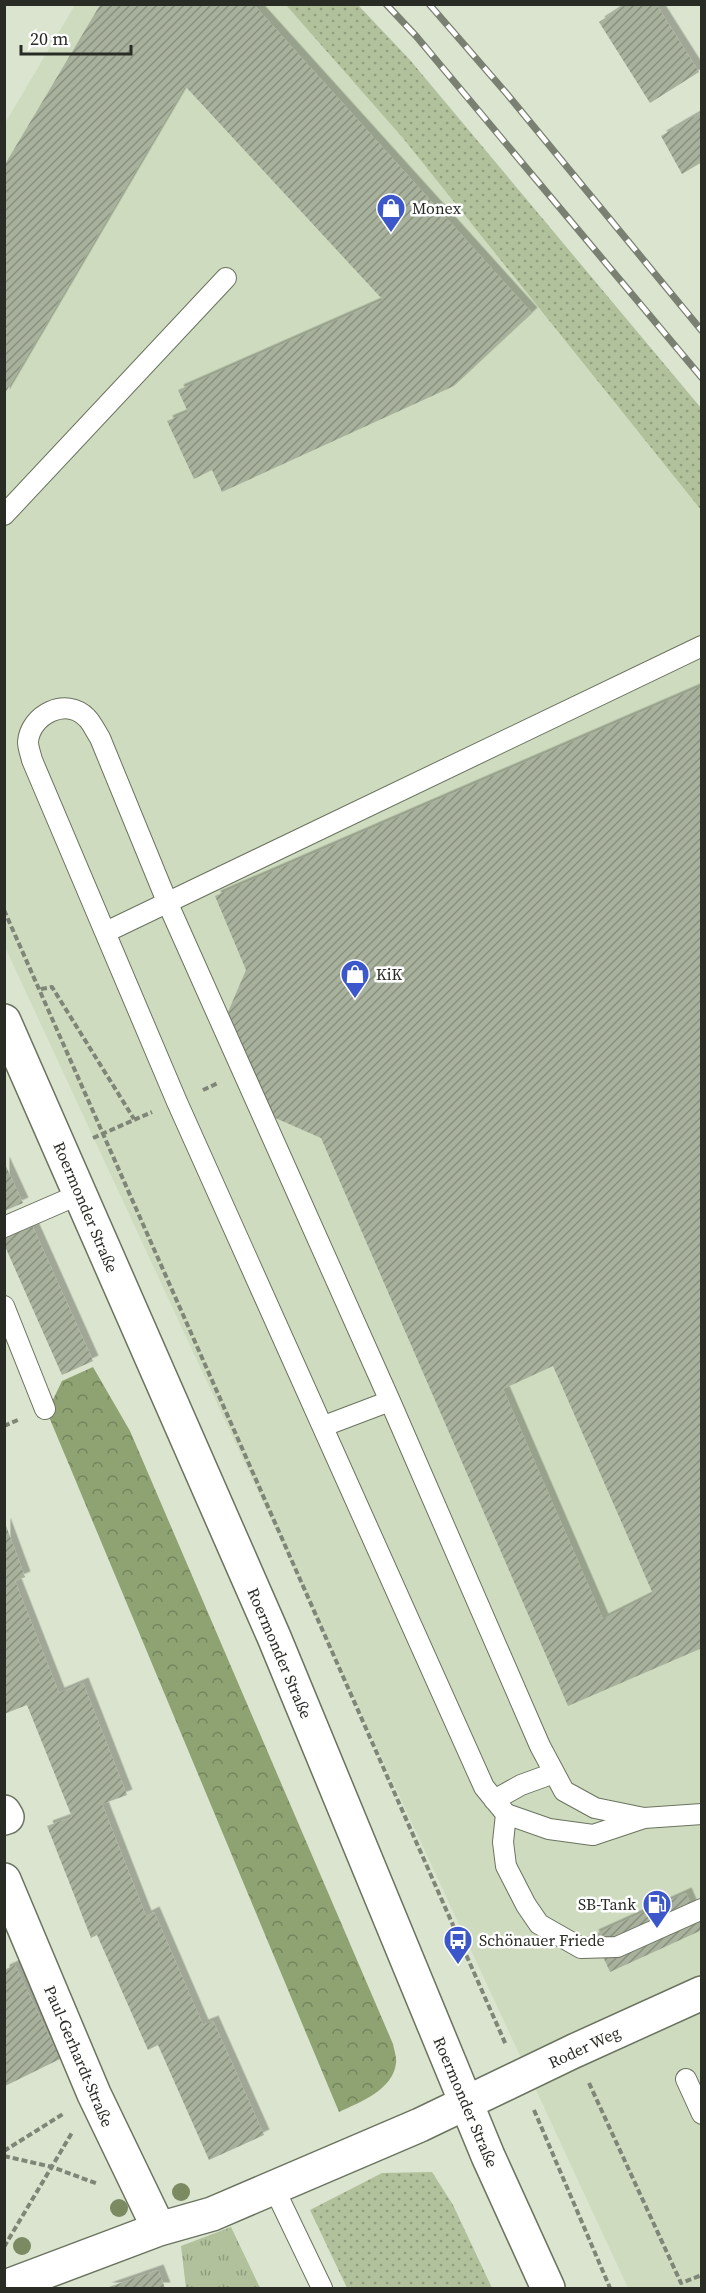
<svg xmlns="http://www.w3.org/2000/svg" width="706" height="2293" viewBox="0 0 706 2293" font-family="'Source Serif 4',serif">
<defs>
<pattern id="grass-dots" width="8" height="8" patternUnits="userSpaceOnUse" patternTransform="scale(1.5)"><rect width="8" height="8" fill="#b1c19b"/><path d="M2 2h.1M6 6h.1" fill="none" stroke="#909d7e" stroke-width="1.8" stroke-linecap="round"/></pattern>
<pattern id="forest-crowns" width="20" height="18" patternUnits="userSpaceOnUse" patternTransform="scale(1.5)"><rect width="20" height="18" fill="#8ea272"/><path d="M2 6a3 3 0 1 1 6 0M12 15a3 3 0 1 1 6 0" fill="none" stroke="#74845d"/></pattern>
<pattern id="park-tufts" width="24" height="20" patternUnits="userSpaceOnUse" patternTransform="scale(1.5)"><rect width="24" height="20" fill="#b1c19b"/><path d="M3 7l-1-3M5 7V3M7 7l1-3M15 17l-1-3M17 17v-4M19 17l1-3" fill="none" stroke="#909d7e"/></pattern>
<pattern id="building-hatch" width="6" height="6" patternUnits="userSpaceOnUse" patternTransform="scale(1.5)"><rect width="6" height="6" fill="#a8b19c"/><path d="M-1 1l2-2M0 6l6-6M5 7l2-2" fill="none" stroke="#89907f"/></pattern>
<filter id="shadow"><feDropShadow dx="5.5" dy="-5.5" stdDeviation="0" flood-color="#0004"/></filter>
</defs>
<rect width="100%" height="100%" fill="#dae4ce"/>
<path fill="#cedbbe" d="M75,5h211l116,132 299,373v1778h-73l-623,-1341 -1,-822z"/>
<path fill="url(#grass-dots)" d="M286,5h72l52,55 291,348v102l-299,-373z
M432,2172l21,33 39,83h-145l-37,-78 72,-37z"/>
<path fill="url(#forest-crowns)" d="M93,1367l37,64 263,613c1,6 4,14 3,19 -3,27 -36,39 -57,49l-292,-700 15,-31z"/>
<path fill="url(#park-tufts)" d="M231,2227l29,61h-74l-5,-42z"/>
<path fill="url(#building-hatch)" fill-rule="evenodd" filter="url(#shadow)" d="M627,4h29l43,68 -49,31 -51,-81z
M100,5h154l278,308 -78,73 -232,106 -10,-22 -18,9 -27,-58 21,-9 -10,-22 205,-90 -198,-214 -181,309v-229z
M702,112v50l-20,12 -21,-38z
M702,686v962l-134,58 -247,-568 -48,-21 -45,-105 18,-42 -31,-74zM553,1366l100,228 -50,25 -100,-230z
M4,1162l19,41 -19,8z
M32,1225l61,136 -31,14 -58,-131v-6z
M5,1523l20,54 -10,4 44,112 24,-10 44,112 -25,9 44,112 8,-4 49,113 10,-4 51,114 -55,25 -51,-115 -10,5 -51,-115 -6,3 -44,-112 25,-9 -45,-112 -23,9z
M686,1893l16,37 -92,42 -17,-37z
M15,1965l45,94 -55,27 -1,-116z
M158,2270l7,18h-59z"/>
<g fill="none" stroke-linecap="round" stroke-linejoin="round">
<g stroke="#6a735f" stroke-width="22">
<path id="service" d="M4,515l222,-237
M106,932l596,-286
M4,1227l76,-33
M4,1306l41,103
M324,1426l66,-25
M494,1800l27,-15 33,-12
M506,1814l-3,28 3,24 20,39 13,19 42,24 36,-1 85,-38
M644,1818l-49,-10 -31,-17 -24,-45 -150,-345 -222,-497 -68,-166c-4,-6 -8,-15 -13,-20 -21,-22 -57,-3 -59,24 0,6 3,13 4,18l145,342 307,685 22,27 43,15 44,6 51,-17 58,-4
M686,2079l16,35
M273,2186l49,102"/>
</g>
<g stroke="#6a735f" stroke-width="36">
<path id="minor" d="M4,1812l3,5 -3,1
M4,1880l90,214 65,135
M7,2288l6,-4 146,-55 53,-15 208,-89 154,-74 128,-58"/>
</g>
<g stroke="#6a735f" stroke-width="36">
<path id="secondary" d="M4,1021l270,616 214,519 60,132"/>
</g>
<path stroke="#7f8677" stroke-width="4" stroke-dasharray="6 3" stroke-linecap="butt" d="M4,910l502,1135
M41,989l11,-2 82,132
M203,1090l15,-7
M93,1138l59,-26
M4,1426l16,-7
M589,2083l92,200 21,-8
M534,2110l76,178
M4,2151l59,-37
M4,2156l48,11 46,17
M4,2247l69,-116"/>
<use href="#service" stroke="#fff" stroke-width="20"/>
<use href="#minor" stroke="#fff" stroke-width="33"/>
<use href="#secondary" stroke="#fff" stroke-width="33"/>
<g stroke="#7a8072" stroke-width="7">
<path id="rail" d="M386,4l30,32 286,342
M429,4l78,90 195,237"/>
</g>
<use href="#rail" stroke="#fff" stroke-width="4.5" stroke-dasharray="14" stroke-linecap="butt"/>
</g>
<g fill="#7b8a61">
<circle cx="181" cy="2192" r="9"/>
<circle cx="119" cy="2208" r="9"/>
<circle cx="22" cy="2246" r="9"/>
</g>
<defs>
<g id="shop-pin" transform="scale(1.5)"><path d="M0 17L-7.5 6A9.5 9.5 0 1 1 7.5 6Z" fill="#3b57c9" stroke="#fff"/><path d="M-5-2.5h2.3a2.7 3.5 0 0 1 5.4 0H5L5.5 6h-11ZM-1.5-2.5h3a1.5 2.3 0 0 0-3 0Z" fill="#fff"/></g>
<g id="fuel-pin" transform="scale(1.5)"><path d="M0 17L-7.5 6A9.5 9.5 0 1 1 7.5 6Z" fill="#3b57c9" stroke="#fff"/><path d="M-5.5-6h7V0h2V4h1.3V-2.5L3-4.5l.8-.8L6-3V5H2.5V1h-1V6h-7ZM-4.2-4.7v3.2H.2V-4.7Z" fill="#fff"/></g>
<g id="bus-pin" transform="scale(1.5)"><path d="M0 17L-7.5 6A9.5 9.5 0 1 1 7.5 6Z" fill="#3b57c9" stroke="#fff"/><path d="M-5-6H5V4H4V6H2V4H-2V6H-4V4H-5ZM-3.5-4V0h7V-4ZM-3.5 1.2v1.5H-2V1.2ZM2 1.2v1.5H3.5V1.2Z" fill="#fff"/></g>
</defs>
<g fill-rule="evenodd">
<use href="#shop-pin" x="391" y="208"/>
<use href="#shop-pin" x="355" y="974"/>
<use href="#fuel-pin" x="657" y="1904"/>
<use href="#bus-pin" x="458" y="1940"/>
</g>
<g text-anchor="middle" stroke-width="5" stroke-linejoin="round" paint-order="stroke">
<g font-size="16" fill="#282c24" stroke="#fff" text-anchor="start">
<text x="412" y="214">Monex</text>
<text x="376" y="980">KiK</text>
<text x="636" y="1910" text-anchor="end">SB-Tank</text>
<text x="479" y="1946">Schönauer Friede</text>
</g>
<g font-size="16" fill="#282c24" stroke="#fff">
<text transform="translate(86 1207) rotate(67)" y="6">Roermonder Straße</text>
<text transform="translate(280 1653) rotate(67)" y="6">Roermonder Straße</text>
<text transform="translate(584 2047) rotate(-25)" y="6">Roder Weg</text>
<text transform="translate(79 2056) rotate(67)" y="6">Paul-Gerhardt-Straße</text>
<text transform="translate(466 2102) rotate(67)" y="6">Roermonder Straße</text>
</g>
</g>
<rect width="706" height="2293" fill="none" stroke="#282c24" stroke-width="12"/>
<path d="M21 45v9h110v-9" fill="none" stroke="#282c24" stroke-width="3"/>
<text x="30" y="45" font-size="18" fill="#282c24" stroke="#ffffff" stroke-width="4.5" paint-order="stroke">20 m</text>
</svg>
